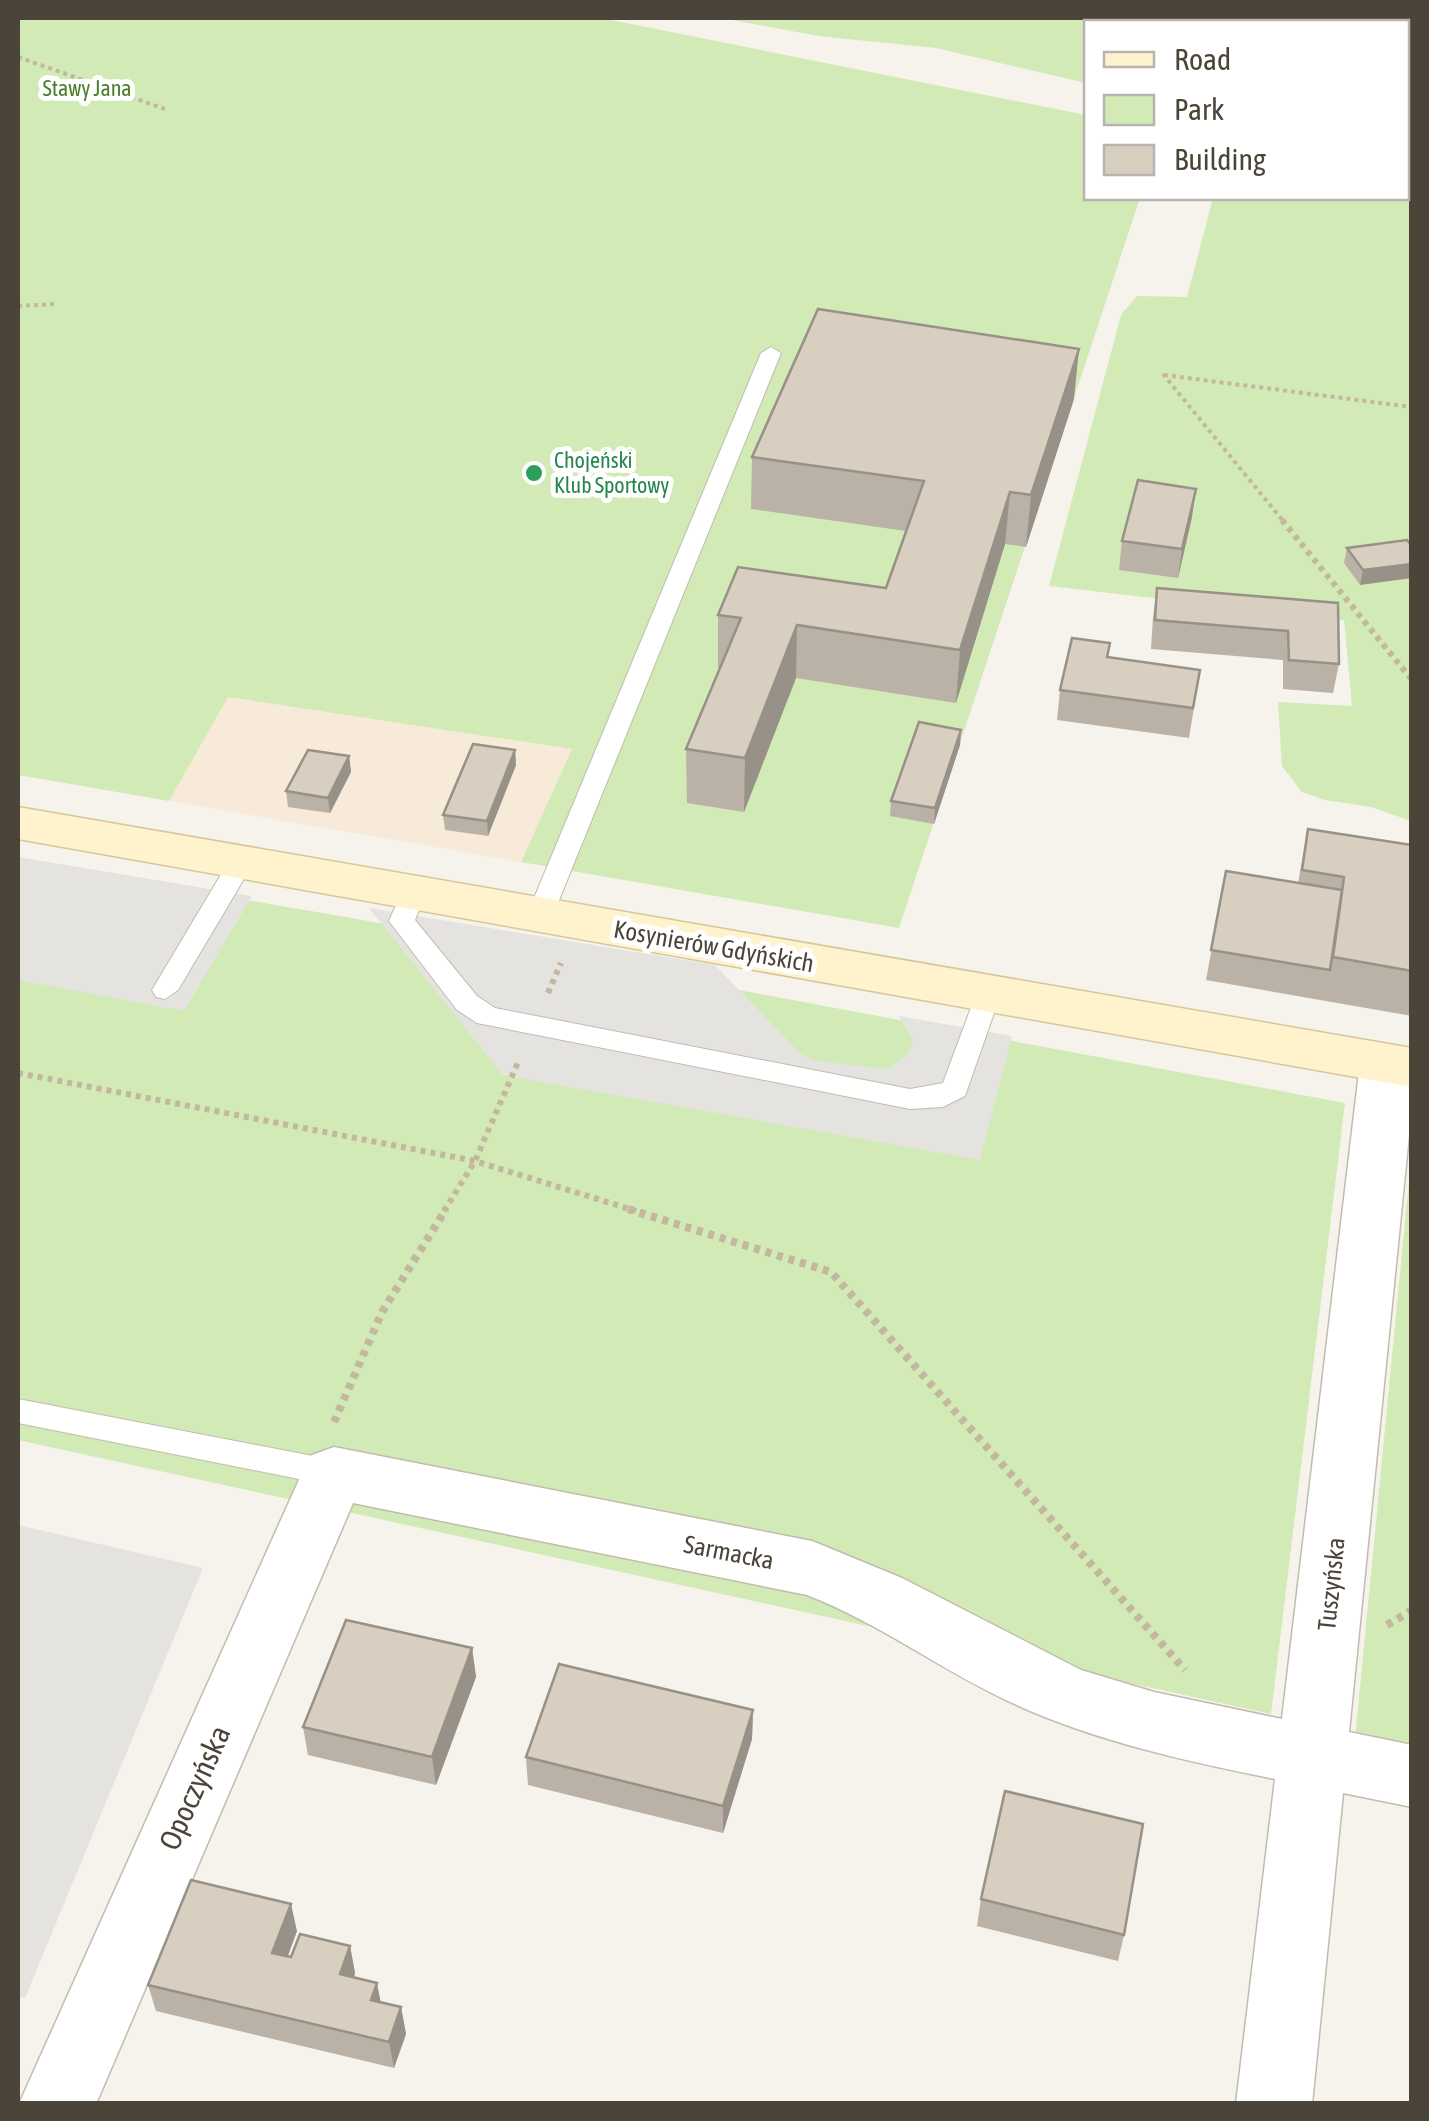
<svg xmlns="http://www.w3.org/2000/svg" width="1429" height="2121" viewBox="0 0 1429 2121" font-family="'Asap Condensed',sans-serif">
<rect width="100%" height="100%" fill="#f6f3ec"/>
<path fill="#f7ead8" d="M227,697l346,52 -52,113 -352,-61z"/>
<path fill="#d2eab5" d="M18,18h583l485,97v83h54l-241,730 -378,-66 51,-113 -344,-52 -59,104 -151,-26z
M721,18h690v803l-40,-14 -46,-7 -23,-8 -20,-26 -4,-64 74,4 -8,-86 -295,-34 72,-271 16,-19 50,1 26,-99h193v-176h-320v61l-150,-35 -118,-12z
M18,861l345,59 982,183 -74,611 -1253,-274z
M1411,1160v592l-56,-13z"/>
<path fill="#e5e3e0" d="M18,857l234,39 -68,115 -166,-31z
M369,908l346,57 86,89 16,7 71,8 20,-15 5,-13 -14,-25 113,20 -32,124 -477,-85z
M18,1525l185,43 -178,430 -7,-2z"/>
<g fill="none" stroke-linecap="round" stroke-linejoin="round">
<g stroke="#c2bbae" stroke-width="2">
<path id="lane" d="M771,347l10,6 -228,562 -4,6h-18l-4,-6 234,-562z
M241,854l13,8 -76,128 -13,9 -9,-2 -4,-7 80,-134z
M413,884l13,9 -11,27 62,76 18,12 415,81 33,-6 36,-97 9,-2 13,9 -36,103 -22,11 -33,2 -433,-86 -20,-13 -68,-89 15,-34z
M18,1399l316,61 11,4 5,9 -5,9 -11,4 -316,-63z"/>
</g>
<g stroke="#c2bbae" stroke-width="3">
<path id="street" d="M1388,1045l19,5 5,7v48l-63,627 63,13v62l-69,-14 -31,311h-76l39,-325c-90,-18 -181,-38 -265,-77 -69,-32 -131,-79 -203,-107l-454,-92 -257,601h-77l283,-631 10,-18 22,-8 478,94 90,37 179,92 73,22 128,27 78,-655 9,-14z"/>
</g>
<g stroke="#d6c79b" stroke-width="3">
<path id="secondary" d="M18,807l1394,241v39l-1394,-248z"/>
</g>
<path stroke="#c4b79f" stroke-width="4" stroke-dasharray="4 4" stroke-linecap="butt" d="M18,57l147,52
M18,306l37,-2
M1163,374l121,148
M1164,375l248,32"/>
<path stroke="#c4b79f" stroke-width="6" stroke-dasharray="5 5" stroke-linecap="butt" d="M1282,520l130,160
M548,993l13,-30
M18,1073l457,88 161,50
M444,1211l31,-50 44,-101"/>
<path stroke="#c4b79f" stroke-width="8" stroke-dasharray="6 6" stroke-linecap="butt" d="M628,1209l203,63 354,398
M334,1422l48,-110 64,-103
M1387,1625l25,-15"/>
<use href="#lane" fill="#fff" fill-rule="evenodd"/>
<use href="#street" fill="#fff" fill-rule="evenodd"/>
<use href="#secondary" fill="#fff3cd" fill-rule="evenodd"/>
</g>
<path fill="#bab2a6" d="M1074,399l-48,148 -21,-3 -49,159 -160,-25 -52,134 -57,-9 -1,-54 34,-81h-2v-53l168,-27 20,-57 -155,-22 1,-52z
M1192,517l-14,61 -59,-8 3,-29z
M1407,540l-47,45 -16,-22 3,-15z
M1157,588l181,15 1,61 -6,29 -50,-4v-29l-132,-11 2,-32z
M1110,643l-2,15 92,12 -11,68 -132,-18 3,-30z
M961,730l-1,15 -26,79 -44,-8 1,-15z
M515,750l1,15 -28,71 -43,-6 -2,-15z
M349,756l2,16 -21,41 -42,-6 -2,-16z
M1308,829l104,16v171l-206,-36 20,-109 72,12z
M472,1648l4,29 -40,108 -128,-30 -5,-28z
M753,1710l-1,29 -29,94 -195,-48 -2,-28z
M981,1899l143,36 -6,26 -141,-35z
M297,1931l-9,25 3,1 59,-11 5,27 -1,5 27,25 20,4 5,27 -12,34 -238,-57 -8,-26z"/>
<path fill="#979187" d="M1079,349l-5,50 -48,148 5,-52z
M1196,489l-4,28 -14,61 4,-29z
M1010,492l-5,52 -49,159 4,-53z
M1412,564v14l-52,7 3,-15z
M797,625l-1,53 -52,134 1,-54z
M961,730l-1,15 -26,79 1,-16z
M515,750l1,15 -28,71 -1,-15z
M349,756l2,16 -21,41 -2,-15z
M472,1648l4,29 -40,108 -4,-28z
M753,1710l-1,29 -29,94v-27z
M291,1904l6,27 -18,48 -7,-26z
M350,1946l5,27 -10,28 -5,-27z
M377,1983l5,26 -11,-9z
M401,2007l5,27 -12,34 -5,-26z"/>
<path fill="#d8cfc1" stroke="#979187" stroke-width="2.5" d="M818,309l261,40 -48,146 -21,-3 -50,158 -163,-25 -52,133 -59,-9 55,-131 -23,-3 20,-48 148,21 38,-107 -172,-24z
M1138,480l58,9 -14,60 -60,-8z
M1407,540l5,6v18l-49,6 -16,-22z
M1157,588l181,15 1,61 -50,-4 -1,-29 -133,-11z
M1072,638l38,5 -3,14 93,13 -7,38 -133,-18z
M919,722l42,8 -26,78 -44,-7z
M473,744l42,6 -28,71 -44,-6z
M308,750l41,6 -21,42 -42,-7z
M1308,829l104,16v126l-79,-14 11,-80 -42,-7z
M1226,871l116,19 -12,80 -119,-20z
M346,1620l126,28 -40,109 -129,-30z
M559,1664l194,46 -30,96 -197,-49z
M1005,1791l138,33 -19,111 -143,-36z
M191,1880l100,24 -19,49 19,4 9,-23 50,12 -10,28 37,9 -6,17 30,7 -12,35 -241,-57z"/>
<circle fill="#2e9e5b" stroke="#fff" stroke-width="4" cx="534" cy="473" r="10"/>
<g text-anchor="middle" stroke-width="10" stroke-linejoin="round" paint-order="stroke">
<g font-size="22" fill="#4a7f2a" stroke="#fff">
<text x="87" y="96">Stawy Jana</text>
</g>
<g font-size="22" fill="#27864d" stroke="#fff" text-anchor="start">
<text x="554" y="468">Chojeński<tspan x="554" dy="25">Klub Sportowy</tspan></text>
</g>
<g font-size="25" fill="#4b4439" stroke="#fff">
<text transform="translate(714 946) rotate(10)" y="9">Kosynierów Gdyńskich</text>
<text transform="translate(729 1552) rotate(11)" y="9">Sarmacka</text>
<text transform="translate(1331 1584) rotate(-84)" y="9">Tuszyńska</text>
</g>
<g font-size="30" fill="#4b4439" stroke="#fff">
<text transform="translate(195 1788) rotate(-66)" y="10">Opoczyńska</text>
</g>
</g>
<rect width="1429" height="2121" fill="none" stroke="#4b4439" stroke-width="40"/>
<rect x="1084" y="20" width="325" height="180" fill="#ffffff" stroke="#b7b4b0" stroke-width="2.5"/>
<rect x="1104" y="52" width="50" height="15" fill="#fff3cd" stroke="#b7b4b0" stroke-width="2.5"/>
<text x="1174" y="70" font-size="30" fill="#4b4439">Road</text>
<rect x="1104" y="95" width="50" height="30" fill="#d2eab5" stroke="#b7b4b0" stroke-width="2.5"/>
<text x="1174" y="120" font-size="30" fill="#4b4439">Park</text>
<rect x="1104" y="145" width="50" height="30" fill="#d8cfc1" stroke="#b7b4b0" stroke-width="2.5"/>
<text x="1174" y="170" font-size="30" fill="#4b4439">Building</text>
</svg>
